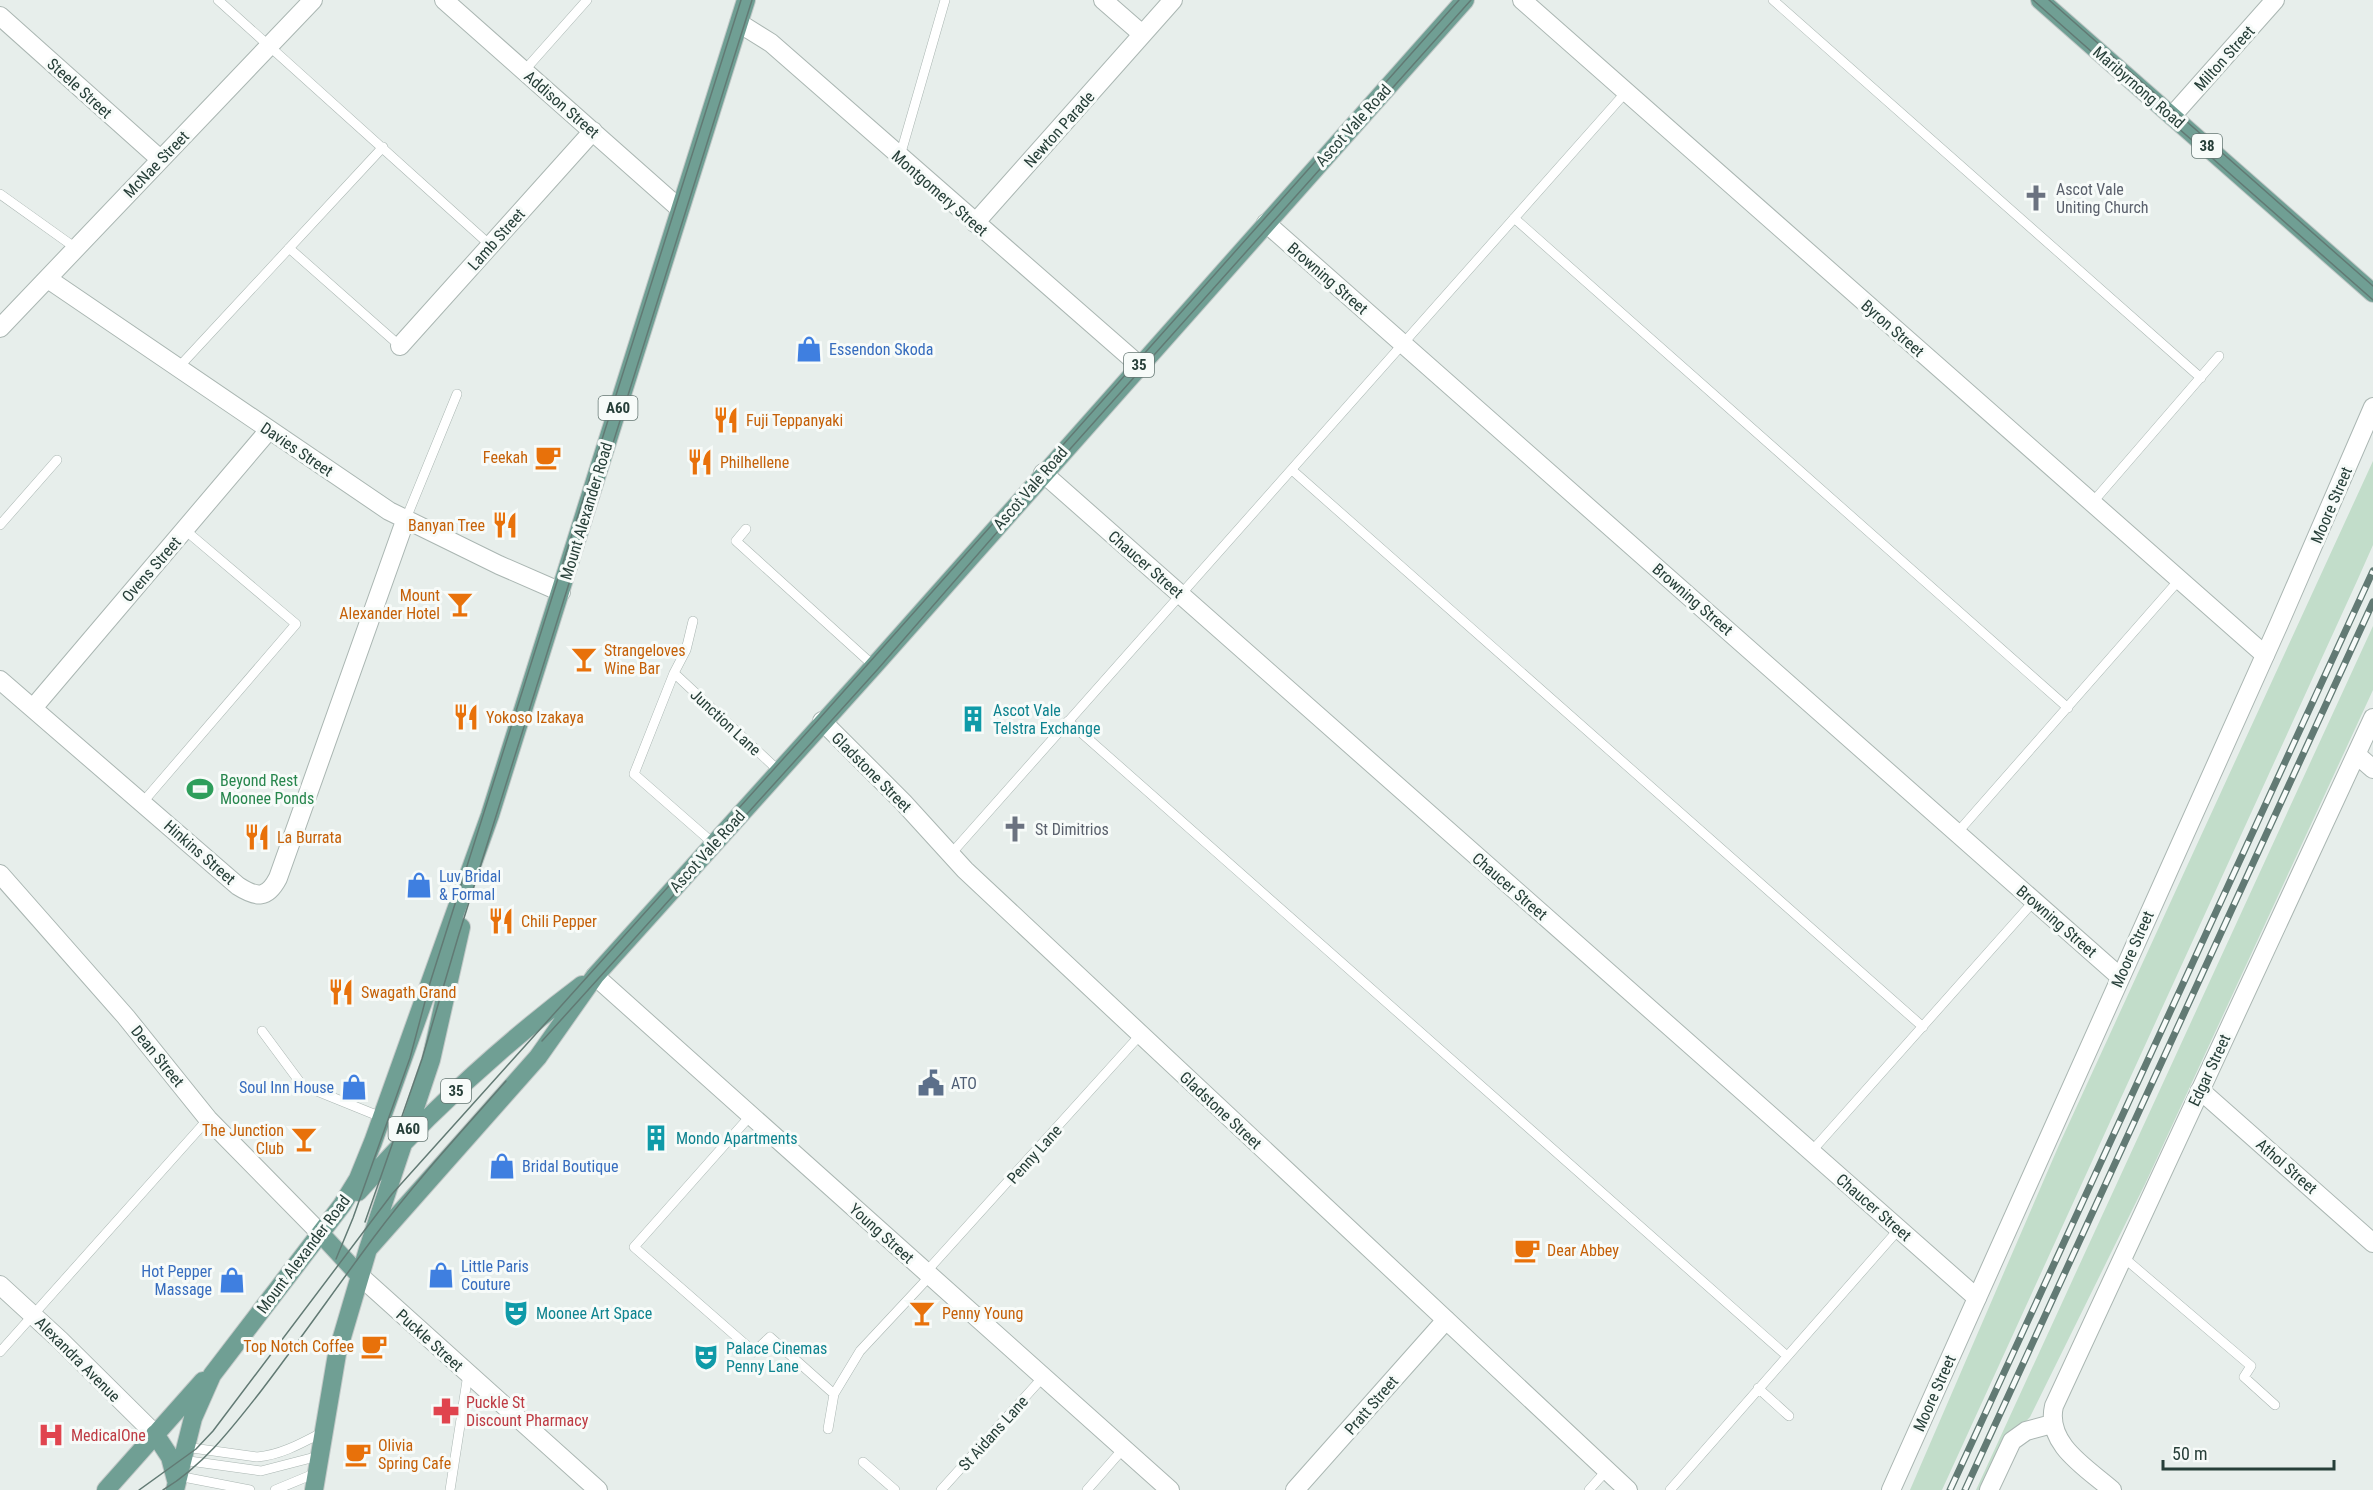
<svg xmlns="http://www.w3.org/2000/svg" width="2373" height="1490" viewBox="0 0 2373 1490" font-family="'Roboto Condensed',sans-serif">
<rect width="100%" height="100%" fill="#e7eeeb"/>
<path fill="#c2ddca" d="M2373,461v84l-16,36 -415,909h-32l149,-345z
M2373,626v64l-227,492 -116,235 -17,18 -31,55h-6z"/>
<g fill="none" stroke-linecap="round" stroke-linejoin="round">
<g stroke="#aab6b2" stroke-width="10">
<path id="service" d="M218,0l272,245
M1773,0l428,378
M524,71l63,-71
M900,156l45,-156
M0,194l77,55
M1514,218l554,490
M289,248l111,98
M177,369l206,-222
M1292,470l631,557
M2092,503l127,-147
M405,521l52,-127
M0,525l57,-65
M746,529l-10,12 138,125
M693,621l-7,29 -12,23 -40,101 80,70
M674,673l105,98
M1068,721l719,635
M143,802l153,-178 -111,-94
M1957,833l222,-253
M950,855l676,-763
M262,1031l40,54 79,32
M751,1115l-117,132 120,105 16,-15 64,57
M1811,1152l223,-251
M2123,1257l128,109 -7,11 31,28
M926,1272l215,-238
M0,1352l208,-233
M1758,1388l31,28
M828,1429l6,-35 26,-43 70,-75
M185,1447l72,10c24,-2 45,-14 66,-25
M182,1460l79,11 58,-15
M863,1462l32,28
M178,1476l72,14
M275,1490l41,-17
M450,1490l18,-116
M941,1490l103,-114
M1087,1490l36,-41
M1589,1490l17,-19
M1670,1490l229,-261"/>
</g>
<g stroke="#aab6b2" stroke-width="20">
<path id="minor" d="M444,0l236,209
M1103,0l39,34
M1522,0l743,655
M0,16l160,143
M739,23l32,20 368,322
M2172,116l103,-116
M975,223l198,-223
M1266,223l853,753
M48,279l341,232 110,54 62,27
M0,328l313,-328
M400,346l193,-215
M1043,473l934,825
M0,680l238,206c19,12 29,13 40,-8l127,-357
M33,708l236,-278
M2357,755l16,14
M595,976l575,514
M2200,1090l173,153
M0,1285l60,55 95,94
M1295,1490l151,-170
M1989,1490l23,-49 14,-10 26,-7
M2112,1490c-25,-22 -67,-46 -58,-84l319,-688"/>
</g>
<g stroke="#aab6b2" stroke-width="20">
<path id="tertiary" d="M822,721l81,81 62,68 663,620
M0,874l126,143 82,102 113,115
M360,1276l238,214
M1891,1490l388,-866 94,-217"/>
</g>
<g stroke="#c3c9c8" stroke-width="20">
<path id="primary" d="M2040,0l333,293
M358,1192c68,-77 143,-146 224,-207
M321,1234l39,42
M368,1249l170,-192 57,-81 279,-310 591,-666
M155,1434l15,23 6,23
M106,1490l97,-109
M175,1490l18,-72 19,-43 130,-170 16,-26 15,-37 117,-327 256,-815
M314,1490l23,-136 31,-105 63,-189 30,-133"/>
</g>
<use href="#service" stroke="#fff" stroke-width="9"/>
<use href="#minor" stroke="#fff" stroke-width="18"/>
<use href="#tertiary" stroke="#fff" stroke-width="18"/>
<use href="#primary" stroke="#709f94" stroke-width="18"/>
<path stroke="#627a74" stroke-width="1.5" d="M2033,0l340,300
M2049,0l324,286
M542,1041l336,-372 168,-193 425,-476
M365,1222l57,-163 37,-125 293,-934
M336,1259l17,-41 57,-160 20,-75 311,-983
M139,1490l57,-41 17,-18 179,-237 427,-475 640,-719
M163,1490c41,-25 69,-62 98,-99 39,-51 75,-103 113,-154 41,-55 87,-105 132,-156"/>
<g stroke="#627a74" stroke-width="7">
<path id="rail" d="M1950,1490l423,-919
M1965,1490l408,-888"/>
</g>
<use href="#rail" stroke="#f7fbf9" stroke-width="4.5" stroke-dasharray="14" stroke-linecap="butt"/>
</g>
<defs>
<g id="church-bare" transform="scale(2.07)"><path d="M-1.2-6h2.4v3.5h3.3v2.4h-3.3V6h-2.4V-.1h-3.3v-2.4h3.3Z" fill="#6b7280" stroke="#f7fbf9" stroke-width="2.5" paint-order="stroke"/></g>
<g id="shop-bare" transform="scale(2.07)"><path d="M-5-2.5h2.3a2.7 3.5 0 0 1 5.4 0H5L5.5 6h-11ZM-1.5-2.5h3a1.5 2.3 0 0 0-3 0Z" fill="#3f7fe0" stroke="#f7fbf9" stroke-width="2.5" paint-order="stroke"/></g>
<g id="restaurant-bare" transform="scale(2.07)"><path d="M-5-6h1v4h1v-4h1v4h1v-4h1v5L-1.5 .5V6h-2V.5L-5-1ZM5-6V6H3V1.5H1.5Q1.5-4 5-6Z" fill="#e8710a" stroke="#f7fbf9" stroke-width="2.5" paint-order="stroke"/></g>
<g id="cafe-bare" transform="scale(2.07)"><path d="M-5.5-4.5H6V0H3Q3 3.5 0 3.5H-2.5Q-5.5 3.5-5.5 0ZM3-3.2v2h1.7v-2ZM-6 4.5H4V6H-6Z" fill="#e8710a" stroke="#f7fbf9" stroke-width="2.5" paint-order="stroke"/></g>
<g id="bar-bare" transform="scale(2.07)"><path d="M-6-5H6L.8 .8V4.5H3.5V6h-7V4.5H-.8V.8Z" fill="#e8710a" stroke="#f7fbf9" stroke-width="2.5" paint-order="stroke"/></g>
<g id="building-bare" transform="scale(2.07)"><path d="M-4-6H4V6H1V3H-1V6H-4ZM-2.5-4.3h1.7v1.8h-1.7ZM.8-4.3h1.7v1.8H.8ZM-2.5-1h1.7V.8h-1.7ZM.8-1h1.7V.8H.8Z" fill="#0f9aa8" stroke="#f7fbf9" stroke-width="2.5" paint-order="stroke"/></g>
<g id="stadium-bare" transform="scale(2.07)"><path d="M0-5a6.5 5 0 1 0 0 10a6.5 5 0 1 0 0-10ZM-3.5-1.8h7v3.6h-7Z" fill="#2e9e5b" stroke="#f7fbf9" stroke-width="2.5" paint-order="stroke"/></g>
<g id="civic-bare" transform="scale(2.07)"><path d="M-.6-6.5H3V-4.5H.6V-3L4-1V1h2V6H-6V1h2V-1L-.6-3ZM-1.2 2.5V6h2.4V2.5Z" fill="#5c6f8a" stroke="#f7fbf9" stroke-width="2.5" paint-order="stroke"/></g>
<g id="theatre-bare" transform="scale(2.07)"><path d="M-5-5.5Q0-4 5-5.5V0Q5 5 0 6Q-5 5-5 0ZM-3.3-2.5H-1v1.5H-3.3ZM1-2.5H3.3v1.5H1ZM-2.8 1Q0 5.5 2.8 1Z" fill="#0f9aa8" stroke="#f7fbf9" stroke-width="2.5" paint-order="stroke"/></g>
<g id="pharmacy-bare" transform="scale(2.07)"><path d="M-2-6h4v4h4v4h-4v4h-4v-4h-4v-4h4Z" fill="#e0444e" stroke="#f7fbf9" stroke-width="2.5" paint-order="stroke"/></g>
<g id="hospital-bare" transform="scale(2.07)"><path d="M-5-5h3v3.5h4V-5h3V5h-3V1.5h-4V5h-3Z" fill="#e0444e" stroke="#f7fbf9" stroke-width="2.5" paint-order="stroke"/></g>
</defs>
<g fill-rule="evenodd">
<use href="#church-bare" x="2036" y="198"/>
<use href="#shop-bare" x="809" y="349"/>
<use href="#restaurant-bare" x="726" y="420"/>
<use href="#cafe-bare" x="548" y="457"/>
<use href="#restaurant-bare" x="700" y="462"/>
<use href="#restaurant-bare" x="505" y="525"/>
<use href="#bar-bare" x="460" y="604"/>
<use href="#bar-bare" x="584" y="659"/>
<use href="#restaurant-bare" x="466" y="717"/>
<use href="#building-bare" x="973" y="719"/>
<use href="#stadium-bare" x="200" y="789"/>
<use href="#church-bare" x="1015" y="829"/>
<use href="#restaurant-bare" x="257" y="837"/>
<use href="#shop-bare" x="419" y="885"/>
<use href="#restaurant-bare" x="501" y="921"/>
<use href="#restaurant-bare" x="341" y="992"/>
<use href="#civic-bare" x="931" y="1083"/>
<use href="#shop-bare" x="354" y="1087"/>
<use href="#building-bare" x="656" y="1138"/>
<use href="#bar-bare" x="304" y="1139"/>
<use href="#shop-bare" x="502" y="1166"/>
<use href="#cafe-bare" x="1527" y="1250"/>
<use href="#shop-bare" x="441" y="1275"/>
<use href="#shop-bare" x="232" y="1280"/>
<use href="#theatre-bare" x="516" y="1313"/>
<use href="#bar-bare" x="922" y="1313"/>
<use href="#cafe-bare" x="374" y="1346"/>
<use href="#theatre-bare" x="706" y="1357"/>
<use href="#pharmacy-bare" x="446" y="1411"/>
<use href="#hospital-bare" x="51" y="1435"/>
<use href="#cafe-bare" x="358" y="1454"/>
</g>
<g text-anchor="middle" stroke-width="6" stroke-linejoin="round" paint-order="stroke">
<g fill="#f7fbf9" stroke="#657773" stroke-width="1.5">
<rect x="2192" y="134" width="30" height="24" rx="4.5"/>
<rect x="1124" y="353" width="30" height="24" rx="4.5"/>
<rect x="598.5" y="396" width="39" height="24" rx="4.5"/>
<rect x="441" y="1079" width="30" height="24" rx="4.5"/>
<rect x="388.5" y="1117" width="39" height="24" rx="4.5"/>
</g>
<g font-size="15" font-weight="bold" fill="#273f39">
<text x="2207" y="151">38</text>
<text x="1139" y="370">35</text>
<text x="618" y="413">A60</text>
<text x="456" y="1096">35</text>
<text x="408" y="1134">A60</text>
</g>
<g font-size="16" fill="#273f39" stroke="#f7fbf9">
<text transform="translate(2224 58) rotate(-48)" y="6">Milton Street</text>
<text transform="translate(2139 87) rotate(41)" y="6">Maribyrnong Road</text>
<text transform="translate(80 88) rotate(42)" y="6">Steele Street</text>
<text transform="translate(562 104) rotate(41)" y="6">Addison Street</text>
<text transform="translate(1353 125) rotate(-48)" y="6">Ascot Vale Road</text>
<text transform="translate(1059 129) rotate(-48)" y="6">Newton Parade</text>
<text transform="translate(156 164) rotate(-46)" y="6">McNae Street</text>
<text transform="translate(940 193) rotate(41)" y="6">Montgomery Street</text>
<text transform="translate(496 239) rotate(-48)" y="6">Lamb Street</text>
<text transform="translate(1328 278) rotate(41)" y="6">Browning Street</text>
<text transform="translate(1893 328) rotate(41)" y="6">Byron Street</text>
<text transform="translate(297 449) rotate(34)" y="6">Davies Street</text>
<text transform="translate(1030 488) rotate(-49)" y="6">Ascot Vale Road</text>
<text transform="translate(2331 505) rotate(-67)" y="6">Moore Street</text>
<text transform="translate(586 511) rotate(-73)" y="6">Mount Alexander Road</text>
<text transform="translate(1146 564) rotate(41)" y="6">Chaucer Street</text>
<text transform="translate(151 569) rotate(-49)" y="6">Ovens Street</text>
<text transform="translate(1693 599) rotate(41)" y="6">Browning Street</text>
<text transform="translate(726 722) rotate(43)" y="6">Junction Lane</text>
<text transform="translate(872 772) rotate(45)" y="6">Gladstone Street</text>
<text transform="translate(707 851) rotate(-48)" y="6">Ascot Vale Road</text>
<text transform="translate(200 852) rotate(41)" y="6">Hinkins Street</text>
<text transform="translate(1510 886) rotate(41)" y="6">Chaucer Street</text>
<text transform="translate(2057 921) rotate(41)" y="6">Browning Street</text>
<text transform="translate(2132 949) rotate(-66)" y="6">Moore Street</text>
<text transform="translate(158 1056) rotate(51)" y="6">Dean Street</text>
<text transform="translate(2209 1070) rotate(-65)" y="6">Edgar Street</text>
<text transform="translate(1221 1110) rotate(43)" y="6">Gladstone Street</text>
<text transform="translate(1034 1154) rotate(-48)" y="6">Penny Lane</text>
<text transform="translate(2287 1166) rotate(41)" y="6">Athol Street</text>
<text transform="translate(1874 1207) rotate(41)" y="6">Chaucer Street</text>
<text transform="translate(882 1233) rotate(42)" y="6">Young Street</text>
<text transform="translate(303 1254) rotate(-53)" y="6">Mount Alexander Road</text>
<text transform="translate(430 1340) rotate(42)" y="6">Puckle Street</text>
<text transform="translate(78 1359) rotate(45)" y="6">Alexandra Avenue</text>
<text transform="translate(1934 1393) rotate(-66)" y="6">Moore Street</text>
<text transform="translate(1371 1405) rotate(-49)" y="6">Pratt Street</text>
<text transform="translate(993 1433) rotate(-48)" y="6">St Aidans Lane</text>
</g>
<g font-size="16" fill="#5b616d" stroke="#f7fbf9" text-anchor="start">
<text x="2056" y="195">Ascot Vale<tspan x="2056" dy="18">Uniting Church</tspan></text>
<text x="1035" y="835">St Dimitrios</text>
</g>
<g font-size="16" fill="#366cbe" stroke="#f7fbf9" text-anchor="start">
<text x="829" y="355">Essendon Skoda</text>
<text x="439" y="882">Luv Bridal<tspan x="439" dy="18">&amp; Formal</tspan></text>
<text x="334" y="1093" text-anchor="end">Soul Inn House</text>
<text x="522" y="1172">Bridal Boutique</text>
<text x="461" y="1272">Little Paris<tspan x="461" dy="18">Couture</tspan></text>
<text x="212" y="1277" text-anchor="end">Hot Pepper<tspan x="212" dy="18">Massage</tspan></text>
</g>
<g font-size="16" fill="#c56008" stroke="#f7fbf9" text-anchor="start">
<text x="746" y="426">Fuji Teppanyaki</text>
<text x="528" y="463" text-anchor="end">Feekah</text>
<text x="720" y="468">Philhellene</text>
<text x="485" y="531" text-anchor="end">Banyan Tree</text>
<text x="440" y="601" text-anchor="end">Mount<tspan x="440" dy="18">Alexander Hotel</tspan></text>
<text x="604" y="656">Strangeloves<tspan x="604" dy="18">Wine Bar</tspan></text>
<text x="486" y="723">Yokoso Izakaya</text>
<text x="277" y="843">La Burrata</text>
<text x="521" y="927">Chili Pepper</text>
<text x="361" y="998">Swagath Grand</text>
<text x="284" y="1136" text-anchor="end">The Junction<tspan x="284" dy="18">Club</tspan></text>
<text x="1547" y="1256">Dear Abbey</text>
<text x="942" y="1319">Penny Young</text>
<text x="354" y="1352" text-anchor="end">Top Notch Coffee</text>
<text x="378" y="1451">Olivia<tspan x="378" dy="18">Spring Cafe</tspan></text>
</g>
<g font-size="16" fill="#0d838f" stroke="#f7fbf9" text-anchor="start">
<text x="993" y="716">Ascot Vale<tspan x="993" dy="18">Telstra Exchange</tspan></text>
<text x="676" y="1144">Mondo Apartments</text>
<text x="536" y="1319">Moonee Art Space</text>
<text x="726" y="1354">Palace Cinemas<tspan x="726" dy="18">Penny Lane</tspan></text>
</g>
<g font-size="16" fill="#27864d" stroke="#f7fbf9" text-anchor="start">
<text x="220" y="786">Beyond Rest<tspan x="220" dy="18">Moonee Ponds</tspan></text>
</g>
<g font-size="16" fill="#4e5e75" stroke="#f7fbf9" text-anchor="start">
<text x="951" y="1089">ATO</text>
</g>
<g font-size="16" fill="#be3a42" stroke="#f7fbf9" text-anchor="start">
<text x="466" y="1408">Puckle St<tspan x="466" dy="18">Discount Pharmacy</tspan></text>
<text x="71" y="1441">MedicalOne</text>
</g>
</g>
<path d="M2163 1460v9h171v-9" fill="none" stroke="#273f39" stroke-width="3"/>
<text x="2172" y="1460" font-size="18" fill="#273f39" stroke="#f7fbf9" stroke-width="4.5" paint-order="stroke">50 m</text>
</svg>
